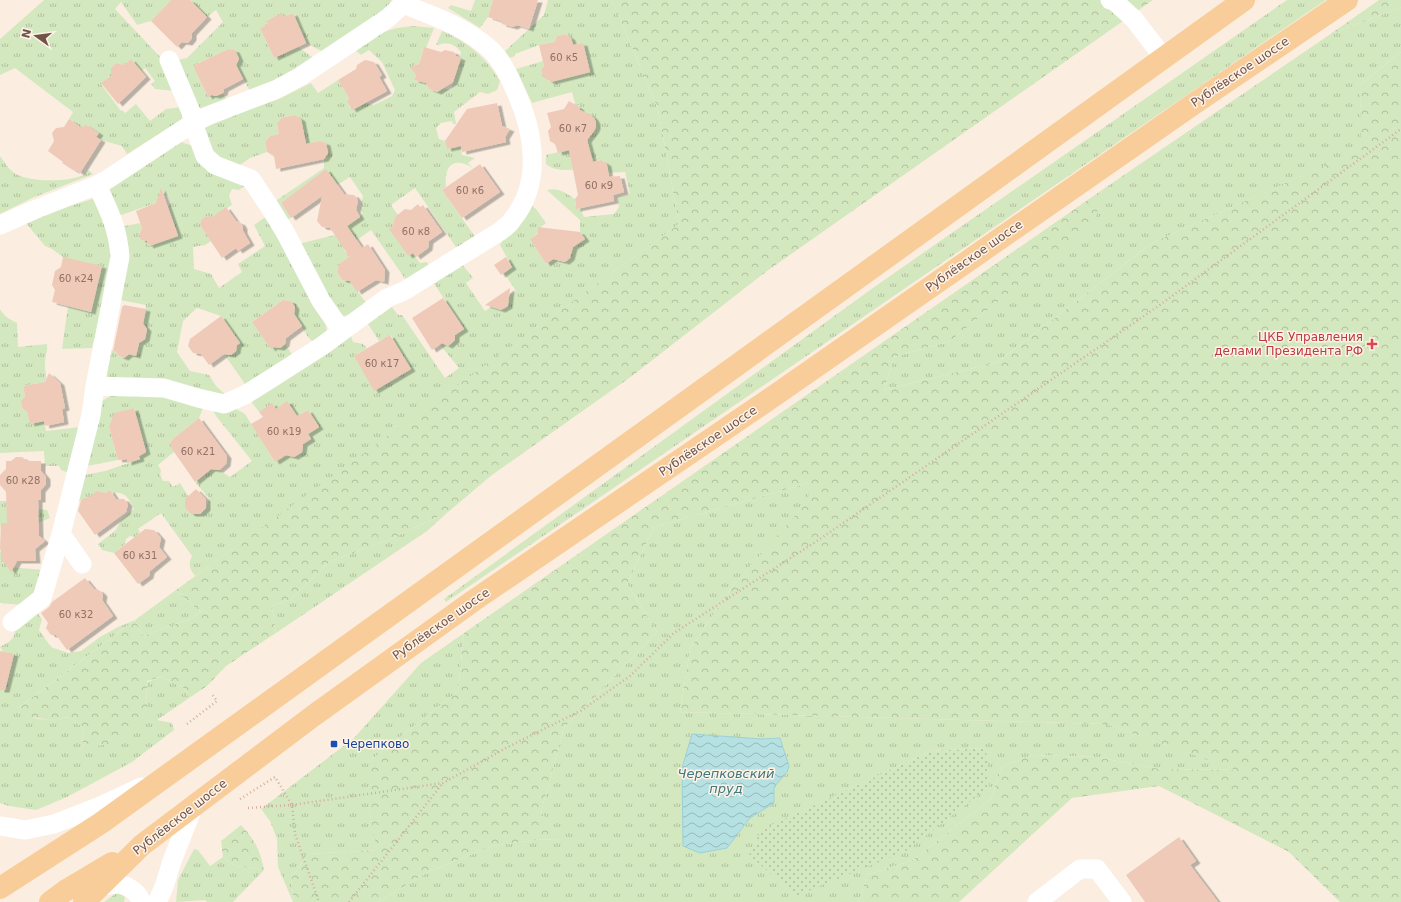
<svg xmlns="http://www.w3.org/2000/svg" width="1401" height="902" viewBox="0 0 1401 902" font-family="'DejaVu Sans',sans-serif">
<defs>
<pattern id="grass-tufts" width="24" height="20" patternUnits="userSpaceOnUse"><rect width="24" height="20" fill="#d4e8c0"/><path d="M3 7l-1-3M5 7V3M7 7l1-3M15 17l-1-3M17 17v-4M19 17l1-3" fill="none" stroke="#b0bf9e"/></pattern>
<pattern id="forest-crowns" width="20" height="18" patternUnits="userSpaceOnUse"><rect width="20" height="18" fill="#d4e8c0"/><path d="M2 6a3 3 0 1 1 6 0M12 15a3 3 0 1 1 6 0" fill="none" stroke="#b0bf9e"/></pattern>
<pattern id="garden-dots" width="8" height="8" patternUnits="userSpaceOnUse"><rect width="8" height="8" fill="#d4e8c0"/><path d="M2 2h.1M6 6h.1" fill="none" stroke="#b0bf9e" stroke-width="1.8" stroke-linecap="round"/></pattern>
<pattern id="water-waves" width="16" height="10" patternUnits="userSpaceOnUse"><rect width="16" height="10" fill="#b6e1e3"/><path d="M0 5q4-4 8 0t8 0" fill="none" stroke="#98b9ba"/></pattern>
<filter id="shadow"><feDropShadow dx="4.5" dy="2.5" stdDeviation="0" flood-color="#0004"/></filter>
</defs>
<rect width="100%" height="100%" fill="#fbeee0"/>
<path fill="url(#grass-tufts)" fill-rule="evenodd" d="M44,0h127l-20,21 -14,4 -16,-23 -6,7 48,51 12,31 -20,-2 -4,-5 4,-3 -10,-13 -4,3 -10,-12 -7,6 -8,-2 -5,5v8l-10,8 20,27 1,-1 3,3 11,-9 14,17 16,-12 16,-2 4,10 -59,37 -5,-8 -21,-6 -5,-3 3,-4 -14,-9 -3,4 -13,-9 4,-7 -58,-44 -15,7v-36z
M190,0h202l-6,9 -61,44 -19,-10 -13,-30 -9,4 -2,-3 -15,6 1,4 -8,4 14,30 24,-11 17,12 -17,11 -48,21 -14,-26 3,-6 -4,-8 -7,-2 -35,17 15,31 3,-2 5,1 7,-3 3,6 -28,10 -21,-49 10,-2 36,-36 -7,-12 -9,7z
M475,0h18l-5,17 -8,11 -32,-20 3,-3 20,6z
M548,0h64l46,109 21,115 -383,280 -101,72c-6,-8 -7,-11 -3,-20l-31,-43 -23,16 2,3 -5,5 -5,-1 -4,3 -1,5 -11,9 -12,-3 -4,-6 18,-14 5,-10 13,-11c-5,-11 -9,-18 -22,-16l-2,-3c-8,5 -17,9 -26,8l-6,4 2,-26 25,-5 35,-12 -1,-3 7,-4 -12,-44 -18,5 1,5 -5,1 -3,8 9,33 -36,7 19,-65c28,-22 73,-4 103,4l-5,12 -25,20 -4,5 4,9 -16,13 3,5 -1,5 3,6h6l4,6 7,-4 8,13 -3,12 6,6h9l6,-6 3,-10 -14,-16 16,-13 8,1 11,7 22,-16 -36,-45 -4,-7 19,-3 14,8 30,48 11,-7 8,2 8,-5 1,-8 8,-5 -3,-5 11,-7 -11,-17 -11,6 -10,-14 -11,7 -4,-5 -13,8 -11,-15 103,-61 2,6 10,2 4,4 -13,8 20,34 36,-21 -19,-34 -12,6 -11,-17 24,-17 6,8h4l43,63 14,-10 -19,-23 2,-2 6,3 7,-6v-5l9,-6 -31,-47 29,-18 11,14 -7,5 19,28 31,-20 -12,-18 8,-6 -12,-22 3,-6 28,-34 5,4 10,14 -8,6 1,4 -9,6 16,25 10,-7 2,4 7,1 5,-4 1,-6 -2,-3 14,-12 -3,-5v-12l-33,-30c11,-3 19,3 28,9v6l5,3 4,9 30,-3 5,-7 -2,-10 13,-3 -5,-22 -17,1 -1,-9 -6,-4 -6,1 -3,6c-13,2 -35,7 -46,-3v-9l42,-10 -1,-9 4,-1 5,-8 -2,-9 -8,-5h-5l-2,-8 -3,1 -4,-14 -40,11 -16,-34 27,-8 1,5 -3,4 2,7 5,3 1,2 41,-10 -7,-29 -10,2 -2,-7 -5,-4 -9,2 -2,6 -16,3 -24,9v2l-5,2 -5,-7 39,-36z
M1287,0h39c-294,200 -586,403 -880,602l-2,-3 433,-314z
M1401,7v45l-41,33 2,64 -210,94 -154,119 -114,28 10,-33 56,-16 144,-119 8,-32 227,-155z
M414,26l20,2 -8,20 -3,1 -4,15 -5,1 -1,6 3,4 -2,5 12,3 3,6 8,3 6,-4 8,2 10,-38c-7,-9 -14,-10 -25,-7l6,-14c25,10 45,27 58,50l-3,9 -9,4 -8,-2 -26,20 2,12h-3l-1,-3 -11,2 -5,5 3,11 6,2 2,8 11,-2 -1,-3 3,-1 2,12 13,3 -7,5 5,5c-20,-12 -29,-2 -27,19l-4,3 34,48 -18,12 -43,-62 -24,17 7,10 -3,2 -1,5 14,34 5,-3 7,10 7,-1 2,4 -23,14 -35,-50 -27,19 5,8 -10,7 -2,8 5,8 8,1 17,23 -13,10 -11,2 -13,-7 -32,-65 37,-9 28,-21 -3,-4 3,-14 -13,-19 -13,8 -11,-15 -45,33 10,15 -6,2 -11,-18 50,-34v-9l4,-6 -2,-10 -6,-2 -14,3 -5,-25 -6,-4 -14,3 -4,7 2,9 -9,2 -5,6 2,10 -17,6 -13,9 -25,-11 -10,-29 77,-28 32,-16 7,10 20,-13 11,18 -2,4 3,6 5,1 11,-6 8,2 18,-9 3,-6 -13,-28 -13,-12 -8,5 -6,-5c22,-16 31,-22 59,-24z
M181,142l12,4 55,38 -9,6 -7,-1 -3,6 3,10 -20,12 -6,-1 -5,4 -1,5 11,16 -6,4 -12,2 1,22 17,5 8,14 23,-16 -4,-8 27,-18 -11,-21 17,-12 55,112 1,10 -14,7 -5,-5 -14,-23 1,-7 -4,-6 -8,-1 -31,22 19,26 2,-1 7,1 5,-4 10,15 -50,25 -21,-30 7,1 5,-4 -15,-35 -24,-8 -14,13 -6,31 13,19 19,4 7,11 14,13 -125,-21v-29l10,2 4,5 5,2 5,-4 7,2 3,-13 6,-4 2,-10 -4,-5 3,-19 -31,-6 5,-72 20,-4 2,5 -3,5 2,6 6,2 2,5 29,-11 -10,-28 2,-4 -2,-7 -4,-1 -5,1 -3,7 -35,12 -6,-3 -4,-11 -1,-12z
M0,156c5,7 9,14 16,18 14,8 50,8 65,2 3,-1 5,-4 7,-6l5,4 -61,24 -32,16z
M99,197l16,37 -15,105h-6l-2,9 -30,1 6,-43 23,6 -28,-55 -11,-8 -7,-3 -20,-24 12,-6z
M0,309c4,7 9,10 17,14l1,24 29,-3c1,7 -2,12 -2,19 -1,7 3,12 0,19l-22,4 2,10 -4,5 1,7 5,4 3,11 14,-2 2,10 35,-4 -12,46 -8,-3 -2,-4h-14l-1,-15 -44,2z
M809,483v18l-78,87 -41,61 -10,63 426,12 132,46 -78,-1 -64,-12 -64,-2 -30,12 -11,32 -78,61 -46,15 -8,27h-481l50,-30 64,-26 42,-6 27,-1 -20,-27 23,-84 93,-96 -30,-48 27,-57zM780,738l7,34 -13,15v16l-24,15 -23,30 35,-109zM985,748l-223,82 169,-79z
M0,501h15l20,8 12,1 3,8 -12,5h-37l-1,8z
M448,512l-21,19 -151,102 -4,-27 19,-7 38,-37 59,-22z
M0,549l4,13 4,5 37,3 -4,20 -18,15 -23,-2z
M176,590l25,22 -11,7 -47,17 -8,-16 -117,88c13,15 34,12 51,9l13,10 1,21 63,-38 1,-28 14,-5 22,10 6,11 -32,22 15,3 2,7 -42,32 -65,35 -31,13 -27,-4 -9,-3v-130l12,-7 -12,-19c12,-7 16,-8 15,-23l19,-15 8,10 -3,11 12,17 17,6 13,-2 19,-14 18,-10 17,-7z
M464,633l-6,58 -89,71v48l9,40 -70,4 -17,25 3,23h-1l-15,-35 -1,-28 -7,-18 -9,-12 93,-71 67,-75z
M194,849l4,1 12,16 13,-9 13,9 28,4 -31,32h-26l-2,-2 -29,2 2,-22z
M119,891l6,6 -1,5h-20z"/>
<path fill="url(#forest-crowns)" d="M612,0h541l-386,271 -135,105 -140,99 -44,37 -60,28 -59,22 -38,37 -19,7 4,27 -50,33 -19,20 -18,12 -6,-11 -22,-10 -14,4 -1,29 -16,17 -19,17 -28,4 -1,-21 -13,-10 -19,3 -25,-4 -8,-7 118,-89 8,16 47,-17 11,-7 -25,-22 503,-366 -21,-115z
M1379,0h22v7l-72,28z
M1401,52v850h-61l-51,-50 -130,-66 -87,12 -113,104h-100l8,-27 46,-15 78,-61 11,-32 30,-12 64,2 64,12 76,1 -130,-46 -426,-12 10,-63 41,-61 77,-87 1,-18 -155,44 -27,57 30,48 -93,96 -23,84 21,27 -28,1 -42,6 -64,26 -50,30h-84l-3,-23 17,-25 69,-4 -8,-40v-48l89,-71 6,-58 638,-443 -7,32 -145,119 -56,16 -10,33 114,-28 154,-119 209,-94 -1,-64z
M241,825c14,15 19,25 23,45l-28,-4 -13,-9 -2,-16z"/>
<path fill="url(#garden-dots)" d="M986,748l3,39 -83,64 -110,45 -47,-41 12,-25 170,-79z"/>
<path fill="url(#water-waves)" stroke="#9dd1d5" d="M692,734l70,5 18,-1 9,28 -2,6 -13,15v16l-24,15 -23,30 -27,5 -17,-7 -1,-78z"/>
<path fill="#efcab9" filter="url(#shadow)" d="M171,0h19l17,17 -15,16v5l-4,5 -6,-1 -5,5 -26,-26z
M493,0h45l-9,29 -12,-4 -4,2 -11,-3 -1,-3 -13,-4z
M282,13l2,4 9,-4 13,30 -32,15 -14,-30 8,-4 -2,-3z
M566,34l5,4 2,7 10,-2 7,29 -39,10 -8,-5 -2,-7 3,-4 -5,-21 16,-3 2,-6z
M424,47l17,5 4,-2 9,2 2,4 5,2 -8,24 -16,10 -8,-3 -3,-6 -12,-3 2,-5 -6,-8 9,-3z
M228,49l7,1 4,9 -3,6 7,14 -19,10 -1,4 -7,3 -5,-1 -3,2 -15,-31z
M131,59l15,18 -28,27 -17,-21 10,-7v-8l5,-5 8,2z
M365,60l9,2 8,13 -3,2 8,14 -35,19 -5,-8 2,-4 -11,-18 18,-11 1,-4z
M569,101l11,7v2l11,5 3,3 2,4v5l-2,4 -7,9 6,22 8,-2 6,4 2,13 11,-1 4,16 -11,3 1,6 -38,8 -1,-10 3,-4 -9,-45 -11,3 -3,-9 -5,-3 -2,-10 3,-4 -4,-14 17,-4z
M497,103l5,23 8,3 -5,8 1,5 -44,10 -1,-6 -14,3 -2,-8 22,-32z
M295,115l6,4 5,25 14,-3 6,2 2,10 -4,6 -48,10 -2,-13 -7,-4 -2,-10 5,-6 9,-2 -2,-10 4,-6z
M69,119l13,9 3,-4 14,9 -3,4 5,3 -21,33 -4,-3 -1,1 -13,-8 1,-1 -15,-11 6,-10 -2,-8 4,-5 8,-1z
M480,164l20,28 -38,26 -20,-28z
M326,169l18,25 10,1 4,5 -2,10 4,7 -13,9 15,22 6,-4 17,26 -1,12 -8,-2 -19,12 -7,-11 -8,-1 -5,-8 2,-8 10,-7 -3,-3 1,-1 -17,-25 -8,-1 -5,-6 5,-25 -31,22 -10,-15z
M161,188l17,48 -29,10 -2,-5 -6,-1 -2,-6 3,-6 -6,-17 20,-8z
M418,204l2,3 3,-2 19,27 -13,9 -1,7 -12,9 -3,-4 -5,3 -19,-27 4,-3 2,-9 10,-8 6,1z
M226,207l10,14 5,2 2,4v4l7,12 -12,8 -2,-3 -14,10 -22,-33 1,-5 5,-4 6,1z
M538,227l42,5 5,7 -12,8 -3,11 -5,4 -12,-3 -7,5 -16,-25 8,-5z
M63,257l39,9 -11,46 -39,-10 3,-12 -3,-5 3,-14 6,-4z
M506,257l6,10 -11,8 -7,-10z
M510,288l-2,18 -7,4 -16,-5z
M443,298l21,31 -9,6v5l-7,6 -6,-3 -10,7 -20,-32z
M283,300l8,1 4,6 -1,7 8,12 -16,12 -1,6 -5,4 -7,-1 -2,2 -19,-27z
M124,305l22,4 -3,15 4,5 -2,10 -6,4 -3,13 -7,-2 -5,4 -5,-2 -4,-5h-2l9,-44z
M221,316l19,27 -3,2 -1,6 -5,4 -7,-1 -15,11 -8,-11 -8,-1 -5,-7 2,-7z
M390,335l21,34 -37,22 -20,-35z
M49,373l11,10 5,25 -3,1 2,13 -19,4 -1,-5 -14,3 -3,-12 -5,-4 -1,-7 4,-5 -2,-10 22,-4z
M287,401l10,15 11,-6 11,17 -11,7 3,5 -8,5 -1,8 -8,5 -8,-2 -11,7 -24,-38 12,-7 -4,-5 13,-9 4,6z
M134,408l12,44 -7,4 1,3 -13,4v-4l-9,1 -9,-33 5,-14z
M199,418l28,38 -1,8 -7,6 -8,-1 -16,13 -23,-33 -2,-6 4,-5z
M16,457h6l5,4h14v10l5,6v7l-5,6v10h-3l1,36 6,5 -10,8 1,12h-19l-6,11 -7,-10h-3v-12l-1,-1 1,-26h6l-1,-31 -6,-7v-10l6,-6v-8h5z
M196,489l10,10v9l-6,6h-9l-6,-6v-9z
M110,490l6,9h8l4,5 -2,8 -31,23 -17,-24 3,-11 3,-2h4l9,-7 8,2z
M145,529l9,1 7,8 -2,9 8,10 -17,14 -1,5 -11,8 -24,-31z
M85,578l9,11 5,1 4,4 -1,6 11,16 -46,34 -11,-15h-5l-5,-7 2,-5 -7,-10 8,-6 3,-5z
M0,651l14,3 -9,36h-5z
M1179,837l17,24 -6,4 28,37h-73l-19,-27z"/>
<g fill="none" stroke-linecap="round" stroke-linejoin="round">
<path stroke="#d4ad9d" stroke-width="2.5" stroke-dasharray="1 3" stroke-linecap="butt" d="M187,724l30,-23 -6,-8
M240,799l35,-22 17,28 3,29 24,68
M248,808l44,-3 151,-22 63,-35 76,-38 48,-34 44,-43 146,-94 337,-232 244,-178
M349,902l94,-119"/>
<path stroke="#fff" stroke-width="19" d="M1110,0l4,1 20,18 29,38
M169,60l22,52 2,11 12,33 10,9 36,14 18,27 16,26 36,69 21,30
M0,225l34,-15 63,-25 11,-6 85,-56 17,-8 67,-26 24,-13 87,-58 15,-14 2,-4
M95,386l25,-129c-2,-29 -11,-46 -23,-72
M61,534l21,30
M12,622l30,-24 19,-64 30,-119 4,-29 69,2 34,10 26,6 21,-9 27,-17 50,-32 65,-48 17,-7 95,-59c4,-3 10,-7 13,-12 31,-37 22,-89 3,-130 -5,-12 -14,-30 -23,-39 -24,-23 -58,-35 -89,-47
M0,826l25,4 29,-6 46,-18 41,-19
M99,887c6,-1 14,-3 20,-3 10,2 20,9 22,18
M157,902l7,-15 8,-26 22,-56
M1037,902l43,-33h17l25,33"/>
<path stroke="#f8cd9a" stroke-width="22" d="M0,888l101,-65 1143,-823
M50,902l15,-11 47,-28
M84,902l58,-57 171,-129 160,-115 298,-203 424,-295 152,-103"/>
</g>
<path fill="#e0444e" stroke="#fef3e6" stroke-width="1.5" d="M1370 338h4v4h4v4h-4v4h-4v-4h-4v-4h4z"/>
<rect fill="#1a4fb4" stroke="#fef3e6" stroke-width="1.5" x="330" y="740" width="8" height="8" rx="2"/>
<g text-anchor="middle" stroke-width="3" stroke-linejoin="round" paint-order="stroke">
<g font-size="10" fill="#907165">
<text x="564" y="61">60 к5</text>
<text x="573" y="132">60 к7</text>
<text x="599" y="189">60 к9</text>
<text x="470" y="194">60 к6</text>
<text x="416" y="235">60 к8</text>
<text x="76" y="282">60 к24</text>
<text x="382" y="367">60 к17</text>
<text x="284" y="435">60 к19</text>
<text x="198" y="455">60 к21</text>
<text x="23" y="484">60 к28</text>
<text x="140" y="559">60 к31</text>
<text x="76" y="618">60 к32</text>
</g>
<g font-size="12" fill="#715349" stroke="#fef3e6">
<text transform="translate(1240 72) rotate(-34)" y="4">Рублёвское шоссе</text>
<text transform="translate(974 256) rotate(-35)" y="4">Рублёвское шоссе</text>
<text transform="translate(708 441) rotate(-34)" y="4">Рублёвское шоссе</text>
<text transform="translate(441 624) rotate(-35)" y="4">Рублёвское шоссе</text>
<text transform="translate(180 817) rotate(-38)" y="4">Рублёвское шоссе</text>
</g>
<g font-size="12" fill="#be3a42" stroke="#fef3e6" text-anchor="end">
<text x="1363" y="341">ЦКБ Управления<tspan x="1363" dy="14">делами Президента РФ</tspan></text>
</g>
<g font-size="12" fill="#164399" stroke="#fef3e6" text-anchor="start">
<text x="342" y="748">Черепково</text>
</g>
<g font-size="13" font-style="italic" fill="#40787d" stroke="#fef3e6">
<text x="726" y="778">Черепковский<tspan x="726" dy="15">пруд</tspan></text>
</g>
</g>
<g transform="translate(36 36) rotate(284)" stroke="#fef3e6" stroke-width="3" paint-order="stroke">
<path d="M0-3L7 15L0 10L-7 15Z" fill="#715349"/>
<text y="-6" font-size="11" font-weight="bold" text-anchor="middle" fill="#715349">N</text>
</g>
</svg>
